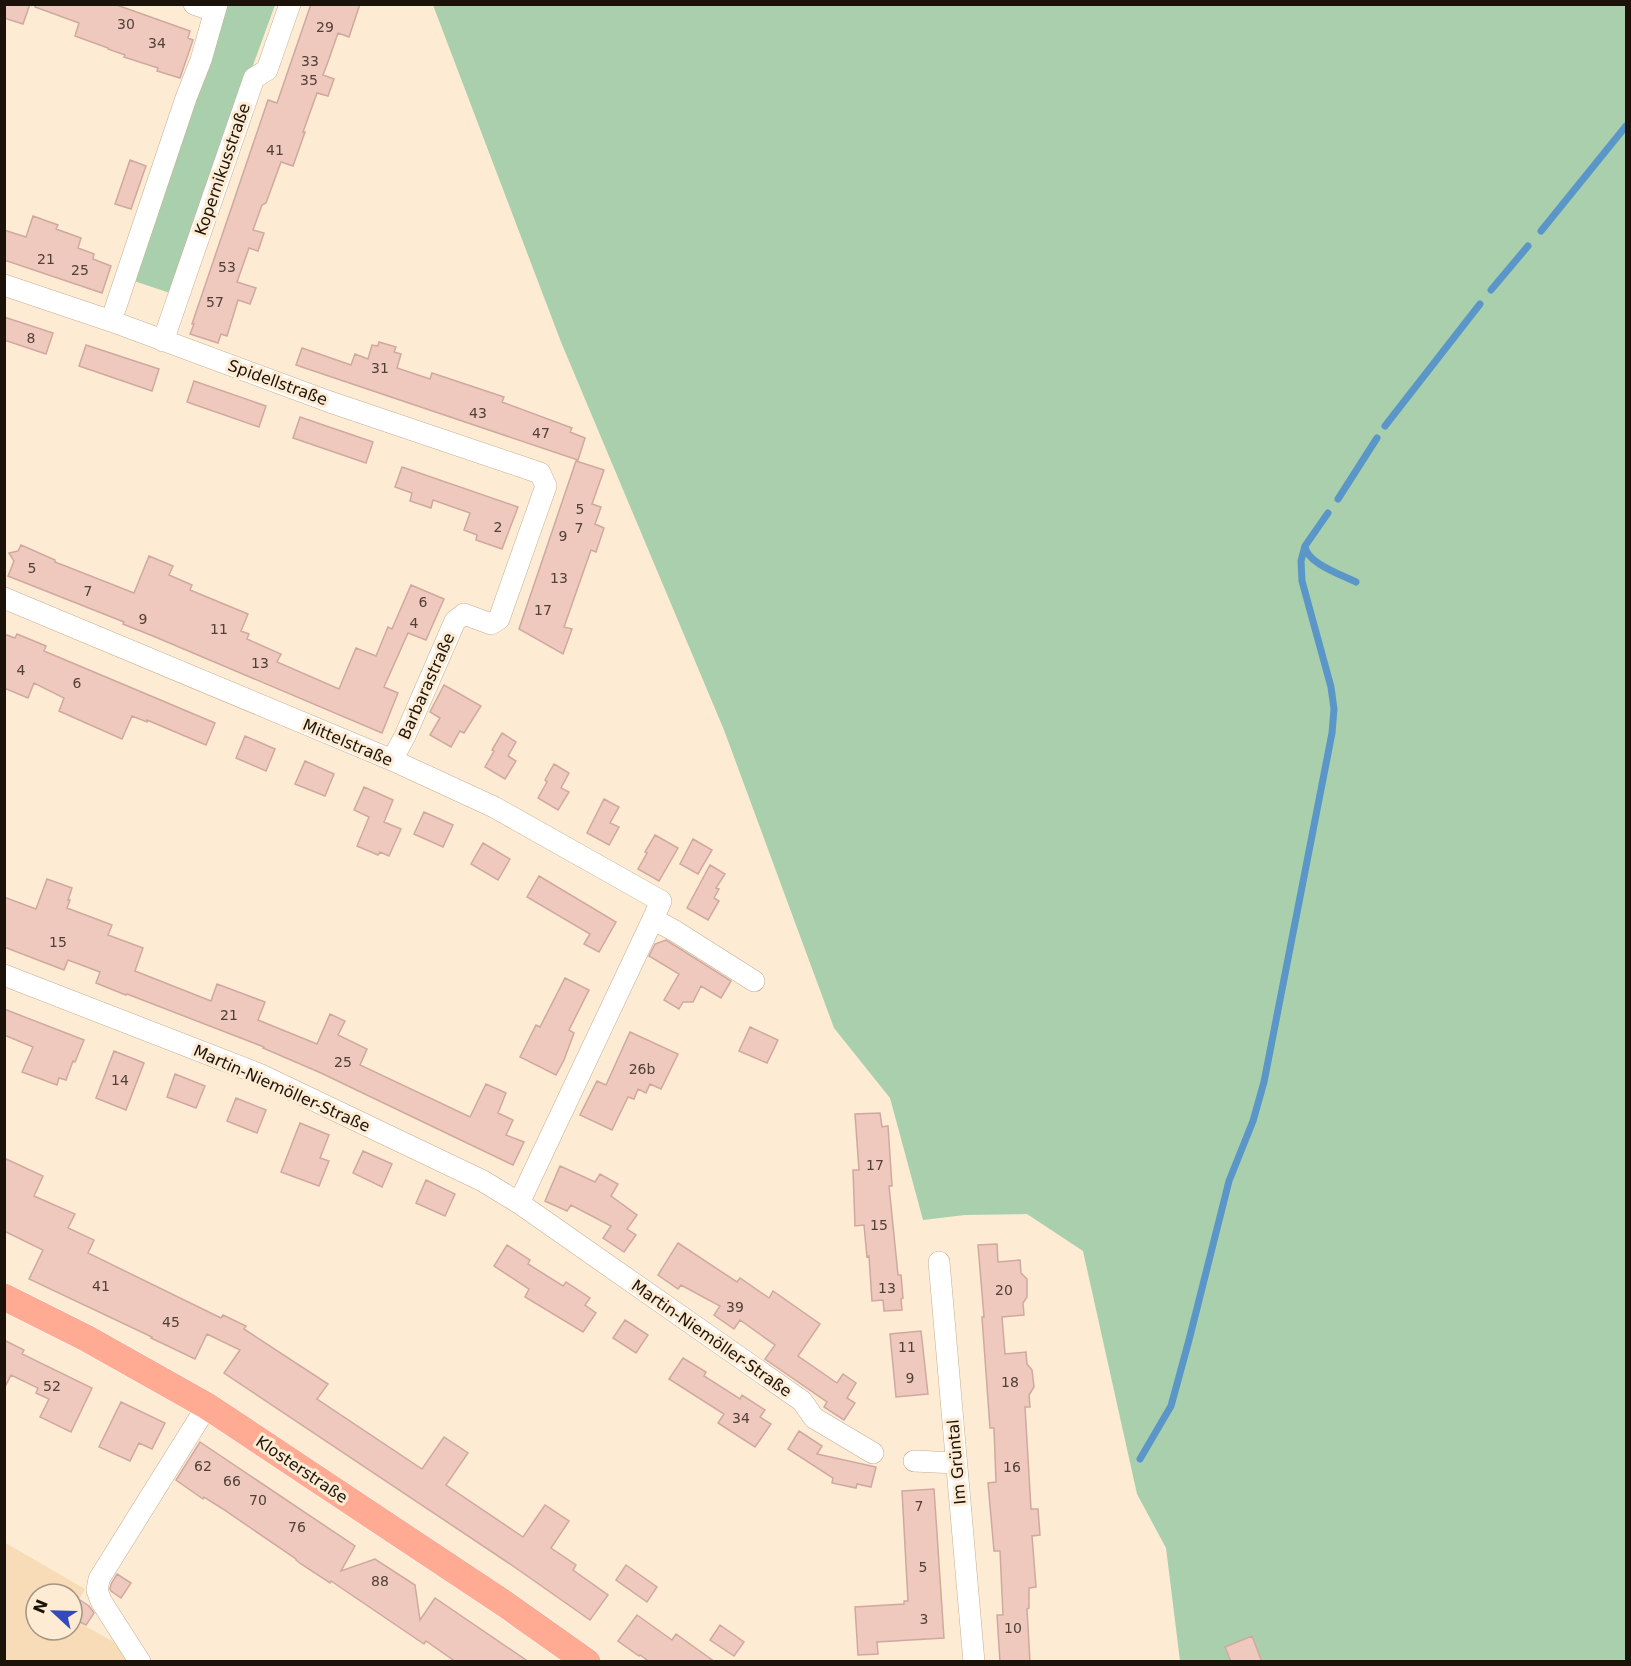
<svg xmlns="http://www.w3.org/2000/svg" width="1631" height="1666" viewBox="0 0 1631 1666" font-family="'DejaVu Sans',sans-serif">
<rect width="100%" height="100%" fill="#fdebd3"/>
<path fill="#f8dcb7" d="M4,1542l81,47 -13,23v-18h-36v36h36v-11l57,31 7,11h-131z"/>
<path fill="#aacfad" d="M223,5h52l-105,288 -39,-13z
M433,5h1193v1656h-446l-14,-113 -29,-54 -54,-243 -56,-37 -62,1 -42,5 -33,-122 -56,-70 -110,-298 -163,-388z"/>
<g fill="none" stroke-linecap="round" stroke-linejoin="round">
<path stroke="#5b96c9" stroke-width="7" d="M1541,231l85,-105
M1491,290l37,-44
M1385,426l95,-122
M1338,499l39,-61
M1328,513l-23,33c1,17 37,29 51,36
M1140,1459l31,-53 18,-66 40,-159 24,-60 11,-39 68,-349 2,-24 -3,-22 -29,-106 -1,-20 4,-15"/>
</g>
<path fill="#efc8be" stroke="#cfa9a0" stroke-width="1.5" d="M4,4h26l-7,20 -19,-6z
M35,4h79l76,27 -2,7 5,2 -13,38 -23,-7 1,-3 -34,-11 1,-2 -17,-6v-1l-33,-12 4,-13 -44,-16z
M311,4h49l-11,33 -11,-4 -9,26 -6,16 11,4 -6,17 -11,-3 -14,39h2l-12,34 -12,-4 -15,41 -4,2 -9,25 11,3 -6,18 -9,-3 -12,34 19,6 -6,16 -12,-4 -11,36 -6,-2 -3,9 -28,-9 4,-10h-2l76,-224 9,3z
M130,160l16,6 -15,43 -16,-5z
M33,216l25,9 -2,4 25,9 -3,10 16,6 -1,5 18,7 -9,27 -98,-33v-30l22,7z
M4,317l49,16 -7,21 -42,-14z
M379,342l17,5 -2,5 7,2 -4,14 33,11 2,-6 72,24 -2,5 70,26 -2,4 15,6 -7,22 -282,-95 6,-17 49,17 4,-11 13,5 4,-14 6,1z
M86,345l73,24 -7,22 -73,-25z
M194,381l72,25 -7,21 -72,-25z
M300,417l73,25 -7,21 -73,-25z
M576,461l28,9 -12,34 9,3 -6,17 9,4 -8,24 -5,-2 -27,77 8,2 -9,25 -44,-25z
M402,467l116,40 -16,42 -26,-9 1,-5 -13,-5 6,-17 -37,-13 -2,8 -21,-7 2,-8 -17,-6z
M21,545l34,15v2l79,31 15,-37 24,10 -4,9 23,10 -2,5 58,24 -7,17 8,3 -2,5 34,15 -4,8 62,27 17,-41 20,8 12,-29 4,2 19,-44 33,14 -18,41 -18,-7 -24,54 14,6 -16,40 -229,-97 -30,-12 1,-2 -116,-46 6,-15 -5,-8 9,-2z
M4,634l11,4 2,-4 29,12 -2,5 171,72 -9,22 -59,-25v2l-15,-6 -10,23 -63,-28 5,-13 -30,-15 -6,15 -24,-10z
M444,685l37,21 -17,27 -4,-2 -9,16 -21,-12 10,-17 -10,-6z
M502,733l14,9 -8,14 8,5 -11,18 -20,-12 9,-16 -2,-1z
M245,736l30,13 -9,22 -30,-13z
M305,761l29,13 -9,22 -30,-12z
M554,764l15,9 -8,15 8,4 -11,18 -20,-12 9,-16 -2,-2z
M364,787l29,13 -9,22 17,7 -12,27 -9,-4 -2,3 -21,-9 12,-29 -15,-7z
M604,799l15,8 -9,16 9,4 -10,18 -22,-12z
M424,812l29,13 -10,22 -29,-13z
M655,835l23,13 -19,33 -21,-12 9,-16 -2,-1z
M693,839l19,11 -14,24 -18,-10z
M483,843l27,16 -12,21 -27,-16z
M710,865l15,9 -9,14 3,1 -5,9 5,3 -11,19 -21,-12z
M539,876l77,46 -17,30 -15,-8 6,-10 -63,-37z
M47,879l25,9 -4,12h2l-3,8 45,17 -4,10 35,13 -8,23 76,30 6,-17 48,18 -7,18 59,24 13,-30 15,7 -7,14 29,14 -7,16 110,52 16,-33 20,9 -8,20 15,7 -7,15 18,7 -11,23 -192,-92 -58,-25 1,-1 -137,-53 -1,1 -30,-12 4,-11 -32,-12 -4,10 -60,-23v-50l32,12z
M666,940l65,41 -10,17 -20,-12 -8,16h-10l-4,7 -15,-9 15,-26 -30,-18 6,-12z
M565,978l24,12 -20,40 5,3 -10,27 -8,15 -36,-18 16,-32 4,2z
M4,1009l80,31 -9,22 -2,-1 -7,19 -7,-2 -2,7 -35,-13 11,-25 -29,-12z
M750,1027l28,13 -11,23 -28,-12z
M630,1032l48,22 -17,35 -11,-5 -4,9 -8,-4 -4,10 -6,-2 -16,33 -32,-15 17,-34 9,4z
M114,1051l30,12 -18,47 -30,-12z
M175,1074l30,12 -9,22 -29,-11z
M236,1098l30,12 -9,23 -30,-12z
M880,1113l2,14 6,-1 4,60h-3l9,89h3l2,23 -2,1 1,11 -18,1 -1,-11 -11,1 -3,-45 -2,1 -3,-32 -9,1 -2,-56h6l-4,-56z
M300,1123l29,12 -9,23 9,3 -10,25 -38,-14z
M363,1151l29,13 -10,23 -29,-14z
M4,1158l39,18 -9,20 41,18 -7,14 26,12 -6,13 133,65 2,-3 23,11 -2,3 84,55 -11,15 105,70 22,-32 24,16 -22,32 77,52 22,-32 24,16 -18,27 25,17 -3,5 35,25 -18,25 -77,-54 -289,-193 16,-23 -33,-16 -12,25 -44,-21 1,-1 -123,-58 14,-29 -39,-19z
M560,1166l35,16 5,-8 18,10 -7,12 26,19 -10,14 9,6 -12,17 -21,-14 8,-12 -40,-21 -4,6 -22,-10z
M426,1180l29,14 -10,22 -29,-13z
M678,1243l59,39 3,-4 29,20 4,-7 47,33 -22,32 39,27 6,-9 13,9 -9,15 8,5 -11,17 -20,-13 3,-5 -62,-43 10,-14 -35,-25 -6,9 -20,-14 6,-9 -39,-21 -3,4 -20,-14z
M997,1244l1,18 22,-2 1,13 6,6v18l-4,6 1,12 -22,2 3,37 21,-2 1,12 5,6 2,17 -5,8 1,12h-5l6,102h7l2,26 -8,1 4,51 -7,1v20l-2,1 3,53h-30l-3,-47h6l-3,-64h-6l-6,-68 8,-1 -2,-54h-4l-8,-111h2l-6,-72z
M507,1245l23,15 -2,4 35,22 3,-4 24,16 -5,7 11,8 -13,19 -58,-35 4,-8 -35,-23z
M625,1320l23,15 -12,18 -23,-15z
M921,1331l7,63 -32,3 -6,-63z
M4,1340l20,10 -2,4 70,34 -21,44 -31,-15 9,-18 -13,-6 2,-5 -27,-13 -7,14z
M683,1358l23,14 -2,4 36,23 2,-4 23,15 -5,7 11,7 -16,23 -37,-24 6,-9 -55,-35z
M121,1402l44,21 -13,26 -13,-6 -9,18 -31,-14z
M799,1431l23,15 -5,8 59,13 -5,20 -14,-3 -1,4 -24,-5 1,-5 -45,-29z
M200,1442l155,104 -14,25 34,-12 40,26 5,35 15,-22 94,64h-73l-30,-21 -2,3 -93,-63 -1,2 -29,-19 -5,-4v-1l-73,-50 -19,-12 -1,2 -27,-19z
M934,1489l10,149 -67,4 1,12 -20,1 -3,-48 49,-3v-3h4l-6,-110z
M626,1565l31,22 -10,15 -31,-22z
M117,1574l14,9 -10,15 -10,-7 -1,-2 1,-5z
M80,1600l9,6 5,7 -8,12 -14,-7v-4z
M637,1615l35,25 4,-6 39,28h-65l-10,-7 -1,1 -21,-15z
M720,1625l24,17 -10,14 -24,-16z
M1252,1636l10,26h-31l-6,-15z"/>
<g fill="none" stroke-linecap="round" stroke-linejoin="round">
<g stroke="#c4ae92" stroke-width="22">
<path id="minor" d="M194,4l20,7
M4,285l107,36 219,81 210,71 6,13 -47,133 -8,5 -27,-10 -9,7 -50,115 -13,24
M111,321l75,-223 15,-38 16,-56
M163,341l91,-263 13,-8 23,-66
M4,598l388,162 102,47 167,94 -8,18 22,12 79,50
M4,975l255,99 224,107 36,22 283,198 12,17 59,35
M519,1203l134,-284
M939,1262l35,400
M914,1461l42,2
M140,1662l-39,-61 -4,-11 2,-11 108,-173"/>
</g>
<g stroke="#fff" stroke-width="28">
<path id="major" d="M4,1297l82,41 121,68 298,198 82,58"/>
</g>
<use href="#minor" stroke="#fff" stroke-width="21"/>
<use href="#major" stroke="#ffab93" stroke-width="27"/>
</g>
<g text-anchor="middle" stroke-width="6" stroke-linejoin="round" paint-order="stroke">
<g font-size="14" fill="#504036">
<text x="126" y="29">30</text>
<text x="325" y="32">29</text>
<text x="157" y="48">34</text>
<text x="310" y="66">33</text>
<text x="309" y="85">35</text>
<text x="275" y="155">41</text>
<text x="46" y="264">21</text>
<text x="227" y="272">53</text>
<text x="80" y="275">25</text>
<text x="215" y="307">57</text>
<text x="31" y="343">8</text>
<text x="380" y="373">31</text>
<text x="478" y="418">43</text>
<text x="541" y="438">47</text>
<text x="580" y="514">5</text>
<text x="498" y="532">2</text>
<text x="579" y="533">7</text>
<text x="563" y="541">9</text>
<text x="32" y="573">5</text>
<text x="559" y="583">13</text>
<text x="88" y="596">7</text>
<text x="423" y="607">6</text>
<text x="543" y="615">17</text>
<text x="143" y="624">9</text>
<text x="414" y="628">4</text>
<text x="219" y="634">11</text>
<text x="260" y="668">13</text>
<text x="21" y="675">4</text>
<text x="77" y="688">6</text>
<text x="58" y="947">15</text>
<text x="229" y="1020">21</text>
<text x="343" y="1067">25</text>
<text x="642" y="1074">26b</text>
<text x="120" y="1085">14</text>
<text x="875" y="1170">17</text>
<text x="879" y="1230">15</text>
<text x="101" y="1291">41</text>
<text x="887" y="1293">13</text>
<text x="1004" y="1295">20</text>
<text x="735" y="1312">39</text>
<text x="171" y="1327">45</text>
<text x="907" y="1352">11</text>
<text x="910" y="1383">9</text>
<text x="1010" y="1387">18</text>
<text x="52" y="1391">52</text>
<text x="741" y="1423">34</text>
<text x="203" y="1471">62</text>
<text x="1012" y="1472">16</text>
<text x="232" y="1486">66</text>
<text x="258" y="1505">70</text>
<text x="919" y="1511">7</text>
<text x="297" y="1532">76</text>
<text x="923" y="1572">5</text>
<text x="380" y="1586">88</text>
<text x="924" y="1624">3</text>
<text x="1013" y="1633">10</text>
</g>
<g font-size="16" fill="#1b1309" stroke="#fdebd3">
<text transform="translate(222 169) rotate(-71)" y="6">Kopernikusstraße</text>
<text transform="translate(278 382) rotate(20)" y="6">Spidellstraße</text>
<text transform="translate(426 686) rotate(-66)" y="6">Barbarastraße</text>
<text transform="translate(348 742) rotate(23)" y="6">Mittelstraße</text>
<text transform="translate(282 1088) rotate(24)" y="6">Martin-Niemöller-Straße</text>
<text transform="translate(712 1338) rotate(35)" y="6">Martin-Niemöller-Straße</text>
<text transform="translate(956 1462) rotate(-95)" y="6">Im Grüntal</text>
<text transform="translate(302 1469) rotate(34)" y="6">Klosterstraße</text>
</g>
</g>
<rect width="1631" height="1666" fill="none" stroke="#1b1309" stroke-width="12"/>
<g transform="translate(54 1612) rotate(292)"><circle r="28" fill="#fdebd3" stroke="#a39582" stroke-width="1.5"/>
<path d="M0-4.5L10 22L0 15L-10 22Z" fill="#324abb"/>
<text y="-9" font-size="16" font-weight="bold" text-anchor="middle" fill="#1b1309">N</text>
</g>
</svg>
